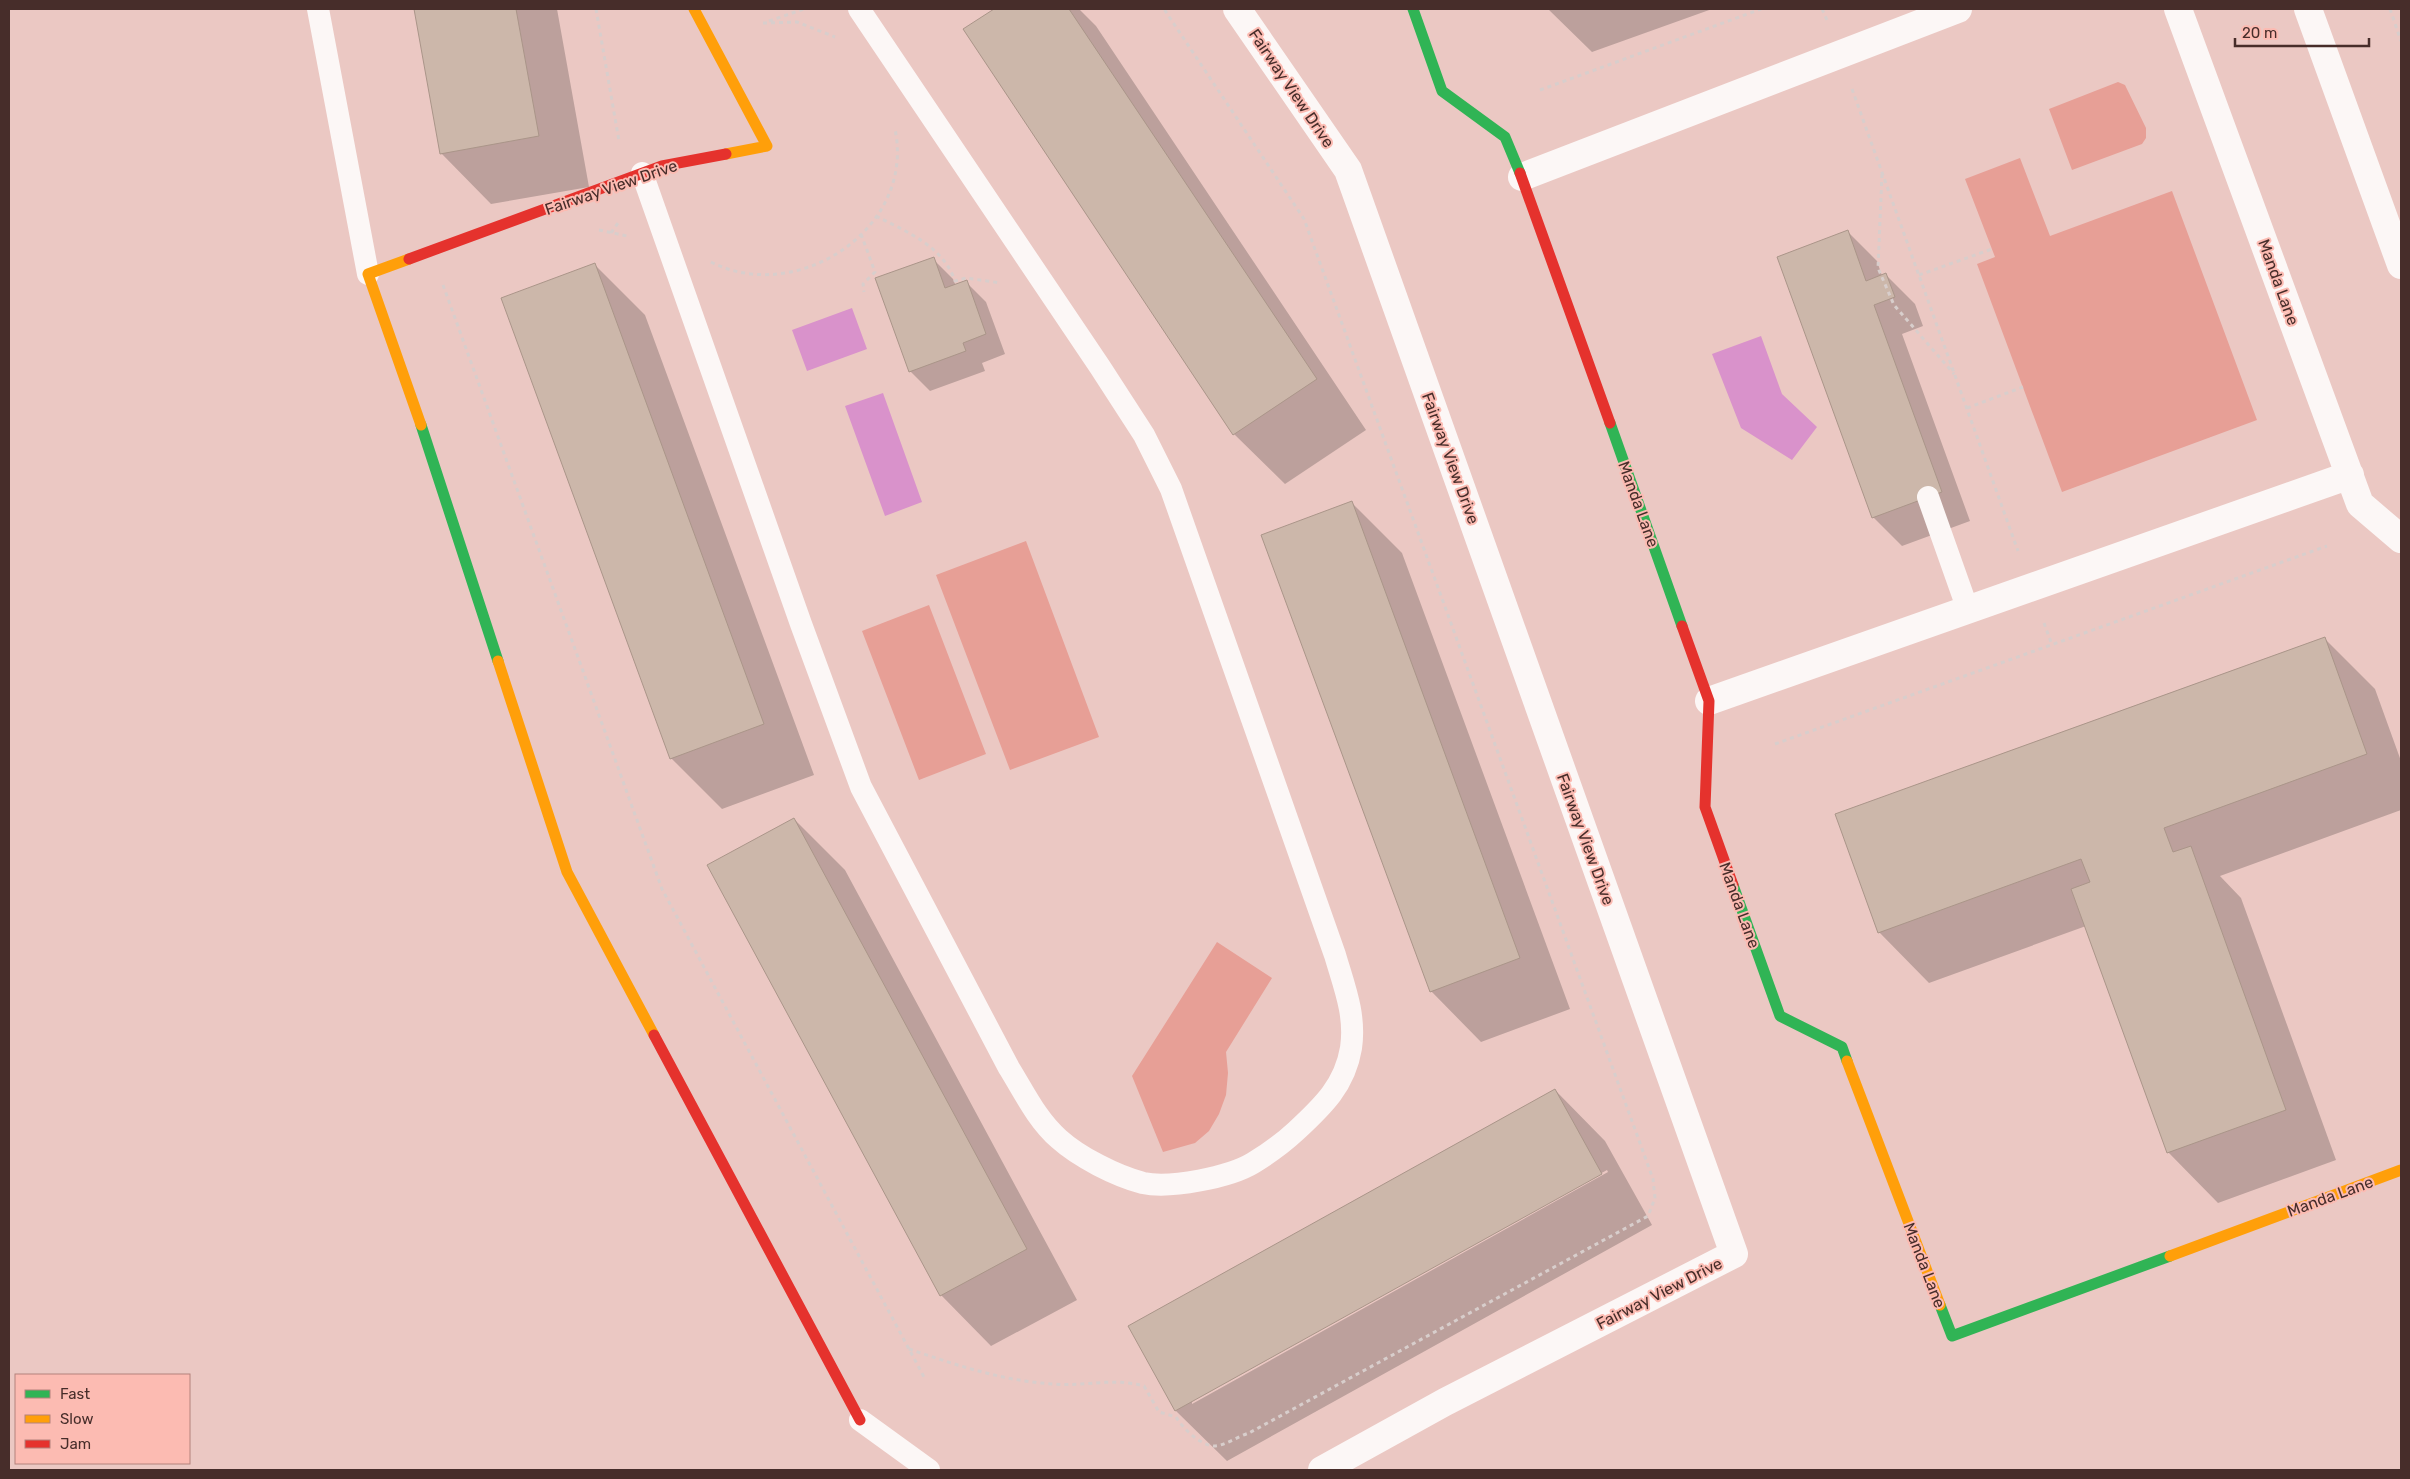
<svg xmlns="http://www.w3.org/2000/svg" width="2410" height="1479" viewBox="0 0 2410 1479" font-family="Rubik,sans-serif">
<rect width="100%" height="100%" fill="#ebc8c3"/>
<path fill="#e79f96" d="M2118,82l7,3 21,43v10l-4,6 -70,26 -23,-61z
M2020,158l30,78 122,-45 85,229 -195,72 -85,-228 18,-7 -30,-78z
M1026,541l73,196 -89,33 -74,-195z
M929,605l57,149 -67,26 -57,-149z
M1217,942l55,36 -46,74 2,21 -2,22 -7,19 -10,17 -14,12 -32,9 -31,-76z"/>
<path fill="#d992cb" d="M852,308l15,41 -60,22 -15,-41z
M1761,336l21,58 35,33 -25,33 -51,-32 -29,-74z
M883,393l39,109 -37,14 -40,-110z"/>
<path fill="#0003" fill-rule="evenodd" d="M415,9h142l32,178 -98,17 -50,-51z
M996,9h83l17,17 270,404 -81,54 -51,-50 -270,-404z
M1548,9h164l-120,43z
M1848,232l29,29 5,15 4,-1 29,29 8,22 -21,8 68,187 -68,25 -29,-29z
M933,259l20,20 3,7 10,-4 20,20 19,52 -23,9 3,8 -55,20 -20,-20z
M595,265l50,50 169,460 -92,34 -51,-51z
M1352,503l50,50 168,456 -89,33 -50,-51z
M2324,638l51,51 26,72v49l-181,66 21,22 95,262 -118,43 -50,-51 -82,-226 -157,57 -50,-51z
M794,819l51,51 232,430 -86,46 -50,-51z
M1555,1090l50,51 47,84 -425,236 -51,-50 -46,-84zM1607,1170l1,2 -416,232v-3z"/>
<path fill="#ccb7aa" stroke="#aa9589" d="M414,9h102l23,127 -99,18z
M994,9h75l248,370 -84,56 -270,-406z
M1848,230l18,51 20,-8 9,24 -21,8 68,187 -70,26 -95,-261z
M934,257l11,31 22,-8 19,54 -23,9 3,8 -57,21 -34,-94z
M595,263l169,461 -94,35 -169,-461z
M1352,501l168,457 -90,34 -169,-457z
M2325,637l42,117 -203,74 9,24 18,-6 95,264 -119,43 -96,-264 19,-7 -9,-23 -203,74 -43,-119z
M794,818l233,431 -87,47 -233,-431z
M1555,1089l47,85 -427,237 -47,-85z"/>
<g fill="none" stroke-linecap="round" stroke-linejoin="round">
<path stroke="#d8cecc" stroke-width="3" stroke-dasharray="4 4" stroke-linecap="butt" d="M596,9l23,132
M1822,9l5,11
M2390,9l11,32
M769,21l35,-12
M763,23l34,-1 38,15
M1852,89l166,462
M1540,90l221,-81
M1882,174l-4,94 16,37 60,69
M876,216c31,16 67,30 79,65l11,-3 35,5
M599,230l28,6
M611,233l7,-10
M861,234l14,38 -12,12 1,8
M711,262c86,44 205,-33 184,-133
M1919,275l73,-26
M443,285l219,604 262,488
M1967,408l56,-21
M2044,623l8,22
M1775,744l552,-198
M909,1349c47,16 94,32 144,35 31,3 60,-7 91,2l15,26 17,5c7,11 23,28 38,29 10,0 25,-10 35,-13l399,-217 7,-18 -2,-19 -349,-960 -140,-210"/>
<path stroke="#fcf7f6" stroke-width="22" d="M318,9l50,265
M642,173l159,451 60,163 148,281c15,24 28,52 50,71 20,18 57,37 84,44 27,6 87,-6 110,-20 15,-9 30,-20 43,-32 27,-25 49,-46 55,-83 5,-33 -7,-62 -16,-93l-164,-466 -27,-54 -44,-68 -241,-358
M1928,497l40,113
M860,1420l69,50"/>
<path stroke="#fcf7f6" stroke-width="28" d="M1237,9l111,161 386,1084 -289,148 -123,68
M2178,9l182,495 41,35
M2308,9l93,256
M1522,177l436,-168
M1709,701l641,-226"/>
<path stroke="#30b455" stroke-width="11" d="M1413,9l29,82 63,46 15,36
M1610,423l72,203
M421,425l77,236
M1733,885l47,131 62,31 5,14
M1940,1305l12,31 218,-80"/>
<path stroke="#ff9f0a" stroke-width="11" d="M694,9l73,137 -41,8
M409,259l-41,15 53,151
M498,661l69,211 87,163
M1847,1061l93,244
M2170,1256l231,-86"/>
<path stroke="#e5322d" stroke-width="11" d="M1520,173l90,250
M409,259l253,-93 64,-12
M1682,626l27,75 -4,106 28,78
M654,1035l206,385"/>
</g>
<g text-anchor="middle" stroke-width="4" stroke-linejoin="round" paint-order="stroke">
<g font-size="16" fill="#472d2a" stroke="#fcbbb2">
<text transform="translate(1292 88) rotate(56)" y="6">Fairway View Drive</text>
<text transform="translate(611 187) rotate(-19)" y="6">Fairway View Drive</text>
<text transform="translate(2279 282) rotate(70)" y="6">Manda Lane</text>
<text transform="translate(1451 458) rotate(70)" y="6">Fairway View Drive</text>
<text transform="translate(1639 504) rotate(70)" y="6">Manda Lane</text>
<text transform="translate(1586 839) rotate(70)" y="6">Fairway View Drive</text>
<text transform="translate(1740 905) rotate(70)" y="6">Manda Lane</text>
<text transform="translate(2330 1196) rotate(-20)" y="6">Manda Lane</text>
<text transform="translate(1925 1265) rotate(69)" y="6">Manda Lane</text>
<text transform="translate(1659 1293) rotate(-27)" y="6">Fairway View Drive</text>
</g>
</g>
<rect width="2410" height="1479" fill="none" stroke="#472d2a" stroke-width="20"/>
<rect x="15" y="1374" width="175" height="90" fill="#fcbbb2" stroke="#b4827c"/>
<rect x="25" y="1390" width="25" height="8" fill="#30b455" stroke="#b4827c"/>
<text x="60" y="1399" font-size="15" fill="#472d2a">Fast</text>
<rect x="25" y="1415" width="25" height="8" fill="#ff9f0a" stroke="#b4827c"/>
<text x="60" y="1424" font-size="15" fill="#472d2a">Slow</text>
<rect x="25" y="1440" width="25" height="8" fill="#e5322d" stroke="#b4827c"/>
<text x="60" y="1449" font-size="15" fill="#472d2a">Jam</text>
<path d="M2235 38v8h134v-8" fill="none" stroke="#472d2a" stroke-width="2.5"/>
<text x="2242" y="38" font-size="15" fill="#472d2a" stroke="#fcbbb2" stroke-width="4" paint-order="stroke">20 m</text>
</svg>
